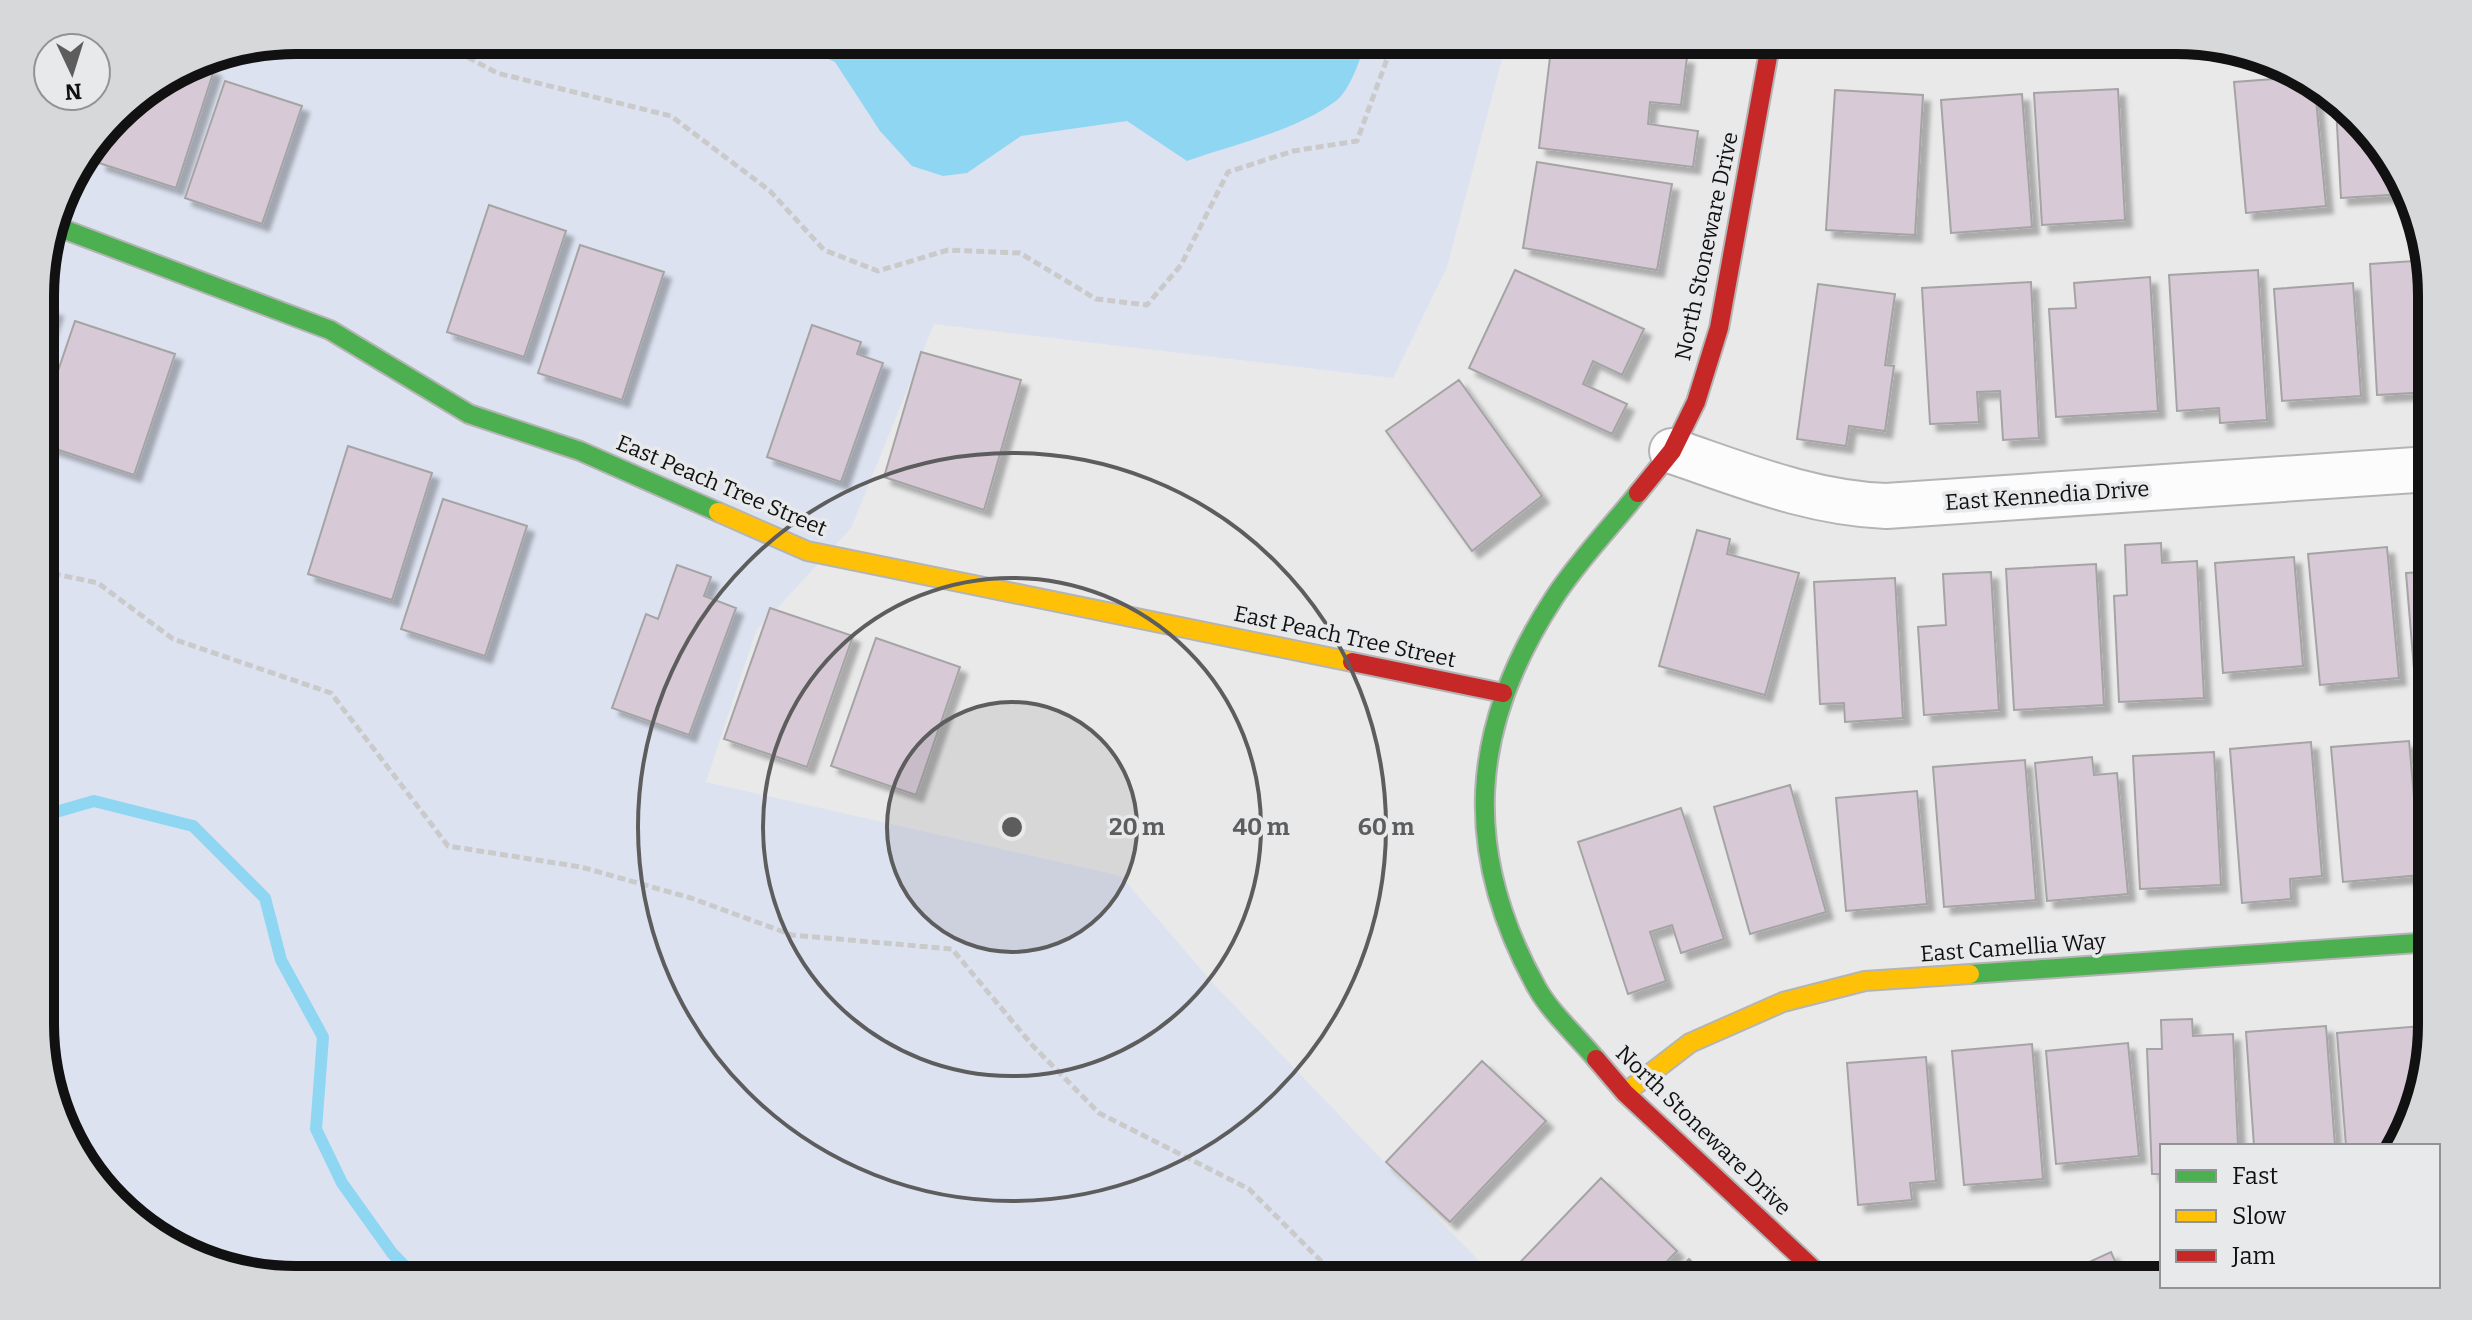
<svg xmlns="http://www.w3.org/2000/svg" width="2472" height="1320" viewBox="0 0 2472 1320" font-family="Bitter,serif">
<defs>
<filter id="shadow"><feDropShadow dx="7" dy="7" stdDeviation="2" flood-color="#0004"/></filter>
</defs>
<rect width="100%" height="100%" fill="#e9e9ea"/>
<path fill="#dce2f0" d="M296,40h1211l-60,227 -54,111 -459,-54 -83,204 -95,103 -50,151 415,94 90,105 286,299h-1201l-113,-27 -90,-74 -51,-121 -1,-779 25,-96 61,-79 72,-45z"/>
<path fill="#8fd6f3" d="M787,40h578c-3,17 -15,50 -29,61 -41,30 -101,43 -149,60l-60,-40 -106,15 -54,37 -24,3 -31,-10 -32,-35 -45,-69z"/>
<g fill="none" stroke-linecap="round" stroke-linejoin="round">
<path stroke="#8fd6f3" stroke-width="12" d="M42,816l52,-15 99,25 72,72 16,62 42,77 -7,92 26,54 50,70 26,27"/>
</g>
<path fill="#d7cad6" stroke="#a5a4a5" stroke-width="2" filter="url(#shadow)" d="M1552,41l135,16 -6,48 -31,-3 -2,22 50,7 -5,36 -154,-19z
M193,63l21,7 -38,118 -77,-25 13,-39 15,-20z
M2301,77l14,12 11,117 -80,7 -12,-131z
M225,81l77,25 -40,118 -77,-26z
M2118,89l7,131 -83,5 -8,-132z
M1835,90l88,5 -8,140 -89,-5z
M2022,94l10,133 -81,6 -10,-133z
M2336,107l53,47 15,40 -63,4z
M1537,162l135,22 -15,86 -134,-22z
M489,205l77,26 -42,126 -77,-25z
M580,245l84,27 -42,128 -84,-27z
M2429,260l1,132 -53,3 -7,-131z
M1515,270l129,59 -22,46 -29,-14 -10,23 44,20 -15,30 -143,-66z
M2258,270l9,150 -47,3 -1,-15 -42,3 -8,-136z
M2150,277l8,134 -102,6 -7,-108 27,-1 -2,-25z
M2031,282l8,156 -36,2 -3,-49 -23,1 2,30 -49,2 -8,-136z
M2353,283l8,113 -79,5 -8,-112z
M1818,284l77,10 -10,71 9,1 -9,65 -36,-5 -3,20 -49,-7z
M41,305l15,5 -15,46z
M75,321l100,33 -41,121 -93,-31v-23z
M812,325l49,17 -4,12 26,9 -42,119 -74,-25z
M921,352l100,28 -37,130 -100,-33z
M1459,380l83,116 -70,55 -86,-120z
M348,446l84,27 -40,127 -84,-26z
M443,499l84,27 -42,130 -84,-27z
M1697,530l33,9 -3,15 72,19 -34,122 -106,-29z
M2431,531v149l-16,1 -9,-108 19,-1 -4,-40z
M2161,543l1,20 35,-2 7,137 -85,4 -5,-106 13,-1 -2,-50z
M2387,547l12,131 -79,7 -12,-131z
M2294,557l9,109 -80,7 -8,-110z
M2096,564l8,141 -90,5 -8,-141z
M677,565l34,12 -7,19 32,12 -47,127 -77,-27 34,-94 12,5z
M1991,572l8,138 -75,5 -6,-88 28,-2 -3,-51z
M1895,578l8,140 -58,4 -1,-19 -24,1 -6,-122z
M770,608l83,28 -46,131 -83,-28z
M876,638l84,29 -44,128 -85,-29z
M2429,737h2v53z
M2409,741l12,134 -78,7 -12,-135z
M2311,742l11,134 -32,3 1,20 -49,4 -12,-154z
M2214,752l7,133 -81,4 -7,-133z
M2092,757l2,18 23,-2 11,121 -81,7 -12,-138z
M2025,760l11,140 -92,7 -11,-140z
M1790,785l36,127 -76,22 -36,-127z
M1917,791l10,113 -81,7 -10,-113z
M1681,808l43,131 -43,14 -9,-28 -22,7 16,49 -38,13 -50,-152z
M2192,1019l1,17 40,-2 5,112h-76v28h-10l-5,-125h15l-1,-29z
M2326,1026l9,120h-81l-8,-114z
M2422,1026l3,30 -20,81 -4,6 -55,3 -9,-113z
M2128,1043l11,113 -83,8 -10,-113z
M2032,1044l11,135 -79,6 -12,-134z
M1926,1057l10,124 -26,2 2,17 -54,5 -11,-142z
M1482,1061l64,60 -96,101 -64,-60z
M1601,1178l76,73 -28,29h-136l-5,-5z
M2111,1252l12,27 -73,1z
M1689,1259l22,21h-42z"/>
<g fill="none" stroke-linecap="round" stroke-linejoin="round">
<g stroke="#b4b4b5" stroke-width="48">
<path id="street" d="M1672,451c71,24 138,52 214,55l544,-37"/>
</g>
<g stroke="#b4b4b5" stroke-width="22">
<path id="fast" d="M55,226l275,104 139,84 111,37 138,61
M1970,974l462,-32
M1596,1059c-19,-23 -45,-46 -59,-71 -76,-137 -68,-260 17,-390 24,-37 57,-71 84,-105"/>
</g>
<g stroke="#b4b4b5" stroke-width="22">
<path id="slow" d="M718,512l89,39 545,111
M1625,1093l65,-50 93,-41 82,-21 105,-7"/>
</g>
<g stroke="#b4b4b5" stroke-width="22">
<path id="jam" d="M1638,493l34,-42 24,-49 23,-74 52,-288
M1352,662l151,31
M1596,1059l29,34 200,187"/>
</g>
<path stroke="#cacaca" stroke-width="5" stroke-dasharray="8 4" stroke-linecap="butt" d="M436,40l61,33 174,43 99,75 54,59 54,21 70,-21 72,3 76,46 51,6 34,-40 47,-93 65,-21 64,-10 37,-101
M41,571l57,12 75,56 158,54 117,153 133,21 110,31 101,37 160,14 81,97 66,67 150,76 84,84 13,7"/>
<use href="#street" stroke="#fcfcfc" stroke-width="44"/>
<use href="#fast" stroke="#4caf50" stroke-width="18"/>
<use href="#slow" stroke="#ffc107" stroke-width="18"/>
<use href="#jam" stroke="#c62828" stroke-width="18"/>
</g>
<circle cx="1012" cy="827" r="125" fill="#5d5d5e" fill-opacity=".12"/>
<g fill="none" stroke="#5d5d5e" stroke-width="4">
<circle cx="1012" cy="827" r="125"/>
<circle cx="1012" cy="827" r="249"/>
<circle cx="1012" cy="827" r="374"/>
</g>
<g text-anchor="middle" stroke-width="7" stroke-linejoin="round" paint-order="stroke">
<g font-size="22" fill="#111112" stroke="#e8e9eb">
<text transform="translate(1706 246) rotate(-78)" y="8">North Stoneware Drive</text>
<text transform="translate(722 485) rotate(23)" y="8">East Peach Tree Street</text>
<text transform="translate(2047 495) rotate(-4)" y="8">East Kennedia Drive</text>
<text transform="translate(1345 636) rotate(12)" y="8">East Peach Tree Street</text>
<text transform="translate(2013 947) rotate(-4)" y="8">East Camellia Way</text>
<text transform="translate(1704 1130) rotate(44)" y="8">North Stoneware Drive</text>
</g>
</g>
<path d="M0 0H2472V1320H0ZM296 54H2176A242 242 0 0 1 2418 296V1024A242 242 0 0 1 2176 1266H296A242 242 0 0 1 54 1024V296A242 242 0 0 1 296 54Z" fill="#d7d8da" fill-rule="evenodd"/>
<path fill="none" stroke="#111112" stroke-width="10" d="M296 54H2176A242 242 0 0 1 2418 296V1024A242 242 0 0 1 2176 1266H296A242 242 0 0 1 54 1024V296A242 242 0 0 1 296 54Z"/>
<circle cx="1012" cy="827" r="12" fill="#5d5d5e" stroke="#e8e9eb" stroke-width="4"/>
<g font-size="24" text-anchor="middle" font-weight="bold" fill="#5d5d5e" stroke="#e8e9eb" stroke-width="7" stroke-linejoin="round" paint-order="stroke">
<text x="1137" y="835">20 m</text>
<text x="1261" y="835">40 m</text>
<text x="1386" y="835">60 m</text>
</g>
<rect x="2160" y="1144" width="280" height="144" fill="#e8e9eb" stroke="#929394" stroke-width="2"/>
<rect x="2176" y="1170" width="40" height="12" fill="#4caf50" stroke="#929394" stroke-width="2"/>
<text x="2232" y="1184" font-size="24" fill="#111112">Fast</text>
<rect x="2176" y="1210" width="40" height="12" fill="#ffc107" stroke="#929394" stroke-width="2"/>
<text x="2232" y="1224" font-size="24" fill="#111112">Slow</text>
<rect x="2176" y="1250" width="40" height="12" fill="#c62828" stroke="#929394" stroke-width="2"/>
<text x="2232" y="1264" font-size="24" fill="#111112">Jam</text>
<g transform="translate(72 72) rotate(176)"><circle r="38" fill="#e8e9eb" stroke="#929394" stroke-width="2"/>
<path d="M0-6L14 30L0 20L-14 30Z" fill="#5d5d5e"/>
<text y="-12" font-size="22" font-weight="bold" text-anchor="middle" fill="#111112">N</text>
</g>
</svg>
